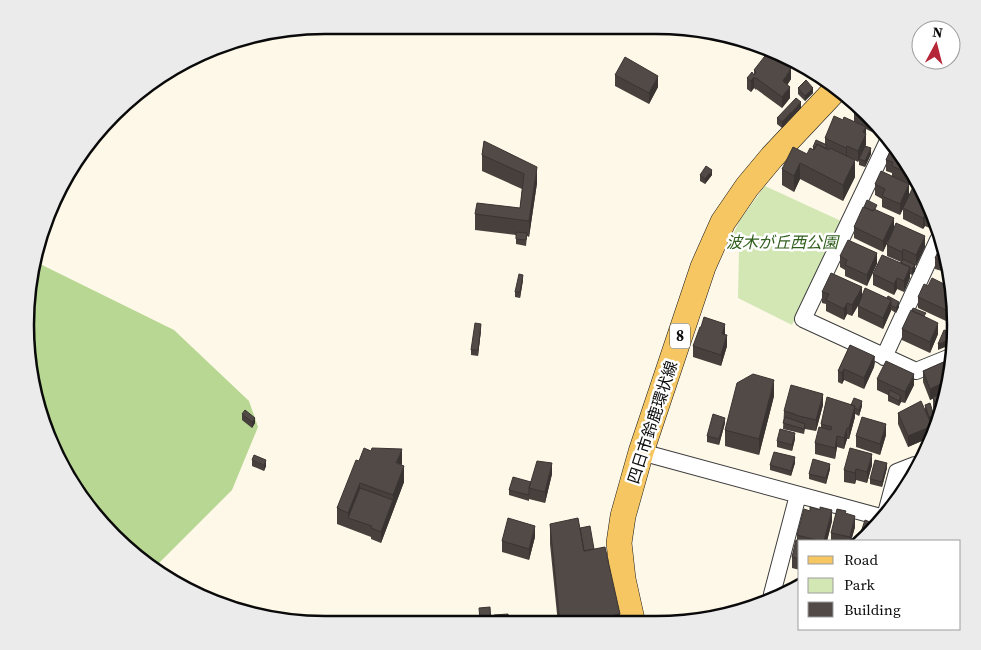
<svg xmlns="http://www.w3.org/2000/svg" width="981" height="650" viewBox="0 0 981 650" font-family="'Source Serif 4','Noto Sans JP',serif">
<rect width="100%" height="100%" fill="#fef8e8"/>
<path fill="#d2e7b3" d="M765,186l76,35 -49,104 -54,-27 1,-48 -11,-5 12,-25z"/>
<path fill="#b7d793" d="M36,262l138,68 75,71 9,26 -26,63 -76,76 3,6 -32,-22 -62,-75 -30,-73 -9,-96z"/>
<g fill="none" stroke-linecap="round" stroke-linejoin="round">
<g stroke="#3d3d3d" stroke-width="18">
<path id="minor" d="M887,143l-84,176 113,52 32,-13
M884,357l54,-117
M641,452l243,66
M885,517l12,-45 18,-7
M780,597l-8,-3 26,-99"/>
</g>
<g stroke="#1b1b1b" stroke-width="26">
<path id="primary" d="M633,624l-10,-45 -4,-36 4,-27 18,-64 62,-185 20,-45 24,-35 25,-30 65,-69"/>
</g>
<use href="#minor" stroke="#fff" stroke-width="16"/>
<use href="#primary" stroke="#f5c661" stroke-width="25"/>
</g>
<path fill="#47403d" d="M796,61l13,9 -1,2z
M754,70l37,9 -4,6 3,13 -8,10 -26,-19v1l-2,-2 -3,4 -4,-3v-11l7,-4z
M615,75l43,12 -9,17 -34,-18z
M798,88l15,5 -8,8 -7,-7z
M858,105l18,24 -2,4 -8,-4 -1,17 6,8 -6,13 -6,-2v-5l-1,2 -7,-4 4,19 -12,24 -43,-22 -6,13 -12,-7v-16l25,-15 6,-5v-2l12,-3v-6l18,-18 11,2v-10z
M801,108l-19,20 -5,-4v-6z
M484,141l53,42 -8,54 -2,-1 -1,10 -10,-2v-9l-41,-5v-16l45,-6 2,-19 -40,-18v-16z
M891,149l25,31 -2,3 -3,-1 -1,3h-1v9l16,-1 9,31 -2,5 -7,-3 -2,3 -20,-10v-10l-3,6 -18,-8v-8l-7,-4v-11l17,-8v-3l-6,-2v-11z
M700,175h12l-7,9 -5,-3z
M877,210l17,19 31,18 -9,19 -1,-1v6l-3,4 -2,-1v4l-6,14 -7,-3 -3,6 -21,-10v-11l28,-12 -14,-6v-11l6,-15 -10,22 -29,-14v-11z
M940,248l9,33 -7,-3v-7l-7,-2v-11z
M877,253l-10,33 -22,-10v-6l-5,-3v-11z
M523,280l-3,18 -5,-1v-5z
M928,286l22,1 -4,34 -28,-13v-11z
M822,292l40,5 37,10 -3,6 -5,-3 -8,19 -25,-12v-11l-6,10 -5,-2 -3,6 -18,-9v-7l-4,-1z
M926,317l12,17 -8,19 -28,-13v-11z
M481,330l-3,26 -7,-1v-5z
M725,334l2,12 -6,20 -28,-9v-11z
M850,345l25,17 -1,5 -10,22 -20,-9 -2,4 -4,-2v-11z
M948,360l-8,62 -1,1 -6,-15v-10l-3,2 -7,-18v-11z
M877,379l37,6 -9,18 -4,-1 -2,4 -11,-5v-6l-11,-5z
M774,396l-15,59 -34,-9v-16z
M823,405l-7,26 -11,-2 -1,5 -21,-5 1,-18z
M851,405l11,1 -3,10 -4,-2v3l-6,22h-2l-3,10 -7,-2 -2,12 -20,-5v-11l6,-15v-4z
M925,405l9,16 -4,1 2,14 -1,1 -23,10 -10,-23v-11l27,-4z
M242,414l13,9 -3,5 -10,-8z
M725,423l-6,22 -12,-3v-6z
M886,435l-6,20 -24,-8v-11z
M795,439l-3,12 -15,-4v-6z
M252,460l14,6 -2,5 -12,-5z
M359,461l43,4 2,17 -23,61 -10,-4v-2l-34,-13v-16z
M795,463l-4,13 -21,-6v-5z
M872,465l-5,18 -11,-3 -1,4 -11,-2v-12z
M887,468l-5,19 -12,-3v-5z
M830,469l-4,15 -17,-5v-5z
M552,474l-7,29 -16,-4v2l-20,-6v-5z
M846,514l9,13 -4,14h-20v-8z
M832,521l-5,20h-27v29l-8,-2v-11l5,-17v-5z
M882,522l-20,16h-1v-6l9,-8 6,1z
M550,524l30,4 14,21 26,65v10h-62l-8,-80z
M535,537l-6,23 -27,-8v-11z"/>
<path fill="#393432" d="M791,68v11l-8,13v-11z
M658,76v11l-9,17v-11z
M754,77v11l-3,4v-11z
M790,87v11l-8,10v-11z
M813,88v5l-8,8v-5z
M801,102v6l-19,20v-6z
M866,127v18l-8,17v-11l5,-19z
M847,146v11l-1,2v-11z
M871,148v6l-6,13v-6z
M855,160v17l-12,24v-16z
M800,163v16l-6,13v-16z
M537,167v16l-8,54v-16z
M712,170v5l-7,9v-5z
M909,184v12l-9,19v-11z
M925,215v11l-2,3v-11z
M894,218v11l-11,23v-11z
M932,218l2,6 -2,5z
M925,236v11l-9,19v-11z
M903,249v11l-1,3v-11z
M877,253v11l-10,22v-11z
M915,265v6l-3,4v-6z
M910,267v11l-6,14v-11z
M523,275v5l-3,18v-6z
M897,278v11l-3,6v-11z
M862,287v11l-10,18v-11z
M953,296l2,7 -9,18v-11z
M891,300v11l-8,18v-11z
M899,302v5l-3,6v-5z
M847,303v11l-3,6v-11z
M938,323v11l-8,19v-11z
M481,324v6l-3,26v-6z
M725,324v11l-3,-1z
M727,335v11l-6,20v-11z
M951,339l-1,6 -12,5v-6z
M874,356h1l-1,11 -10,22v-11z
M844,369v11l-2,4v-11z
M914,374v11l-9,18v-11z
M774,380v16l-15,59v-16z
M945,382l-1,12 -14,6v-11z
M823,394v11l-7,26v-11z
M901,396v6l-2,4v-5z
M862,401v5l-3,10v-6z
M855,406v11l-6,22v-11z
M934,416v5l-5,2v-6z
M255,418v5l-3,5v-6z
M725,418v5l-6,22v-6z
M886,424v11l-6,20v-11z
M932,426l-1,11 -23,10v-11z
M847,428v11l-3,10v-11z
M795,433v6l-3,12v-6z
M837,436v11l-2,12v-11z
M402,449v16l-6,-2z
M872,454v11l-5,18v-11z
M795,457v6l-4,13v-5z
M266,460v6l-2,5v-6z
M552,463v11l-7,29v-11z
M887,463v5l-5,19v-5z
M830,464v5l-4,15v-6z
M404,466v16l-23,61v-11l12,-32v-5z
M856,469v11l-1,4v-11z
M360,483v16l-12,19v11v-16z
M832,510v11l-5,20h-3z
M855,516v11l-4,14h-1v-4z
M535,526v11l-6,23v-11z"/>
<path fill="#524a47" stroke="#393432" d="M768,52l5,4 2,-1 16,13 -8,13 7,6 -8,10 -26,-19v1l-2,-2 -3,4 -4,-3 5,-6 2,3 2,-3 -2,-2z
M625,57l33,19 -9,17 -34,-18z
M806,80l7,8 -8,8 -7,-8z
M796,98l5,4 -19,20 -5,-4z
M858,105l11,14 -15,-7z
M834,116l9,4 1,-3 22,10 -3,5 3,2 -8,17 -11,-5 -1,2 -21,-10z
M816,140l11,5 -1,4 -9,-5 -2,4 -2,-1z
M484,141l53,26 -8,54 -54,-7 2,-11 43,5 4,-34 -42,-19z
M817,144l12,6 1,-2 25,12 -12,25 -43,-22 -6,13 -12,-7 11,-22 14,7 3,-6 4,2z
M865,146l6,2 -6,13 -6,-2z
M891,149l20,24 -1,1 -18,-8 1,-4 -7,-2z
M706,166l6,4 -7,9 -5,-4z
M881,171l28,13 -9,20 -18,-8 3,-7 -10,-5z
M913,187l12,6 7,25 -7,-3 -2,3 -20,-10z
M867,200l10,5 -2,4h-1l-1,2 -9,-4z
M863,207l10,4 1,-2 20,9 -11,23 -29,-14z
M896,223l29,13 -9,19 -13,-6 -1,3 -15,-7z
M516,232l11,1 -1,7 -10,-1z
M848,240l29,13 -10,22 -22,-10 2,-5 -7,-4z
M940,248l3,13 -8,-3z
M882,255l28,12 -6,14 -7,-3 -3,6 -21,-10z
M903,259l12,6 -3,4 -2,-1v-1l-9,-4z
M944,262l1,6 -3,-1z
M831,273l31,14 -10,18 -5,-2 -3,6 -18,-9 3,-6 -7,-2z
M519,274l4,1 -3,17h-5z
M932,278l18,9 3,9 -7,14 -28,-13 6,-13 4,2z
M865,288l26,12 -8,18 -25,-12z
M888,296l11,6 -3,6 -5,-3v-5l-4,-2z
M913,308l13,5 -2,3 -12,-5z
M911,310l27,13 -8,19 -28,-13z
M704,317l21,7 -3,10 5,1 -6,20 -28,-9 7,-19h1z
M475,323l6,1 -3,26h-7z
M944,330l8,3 -1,6 -13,5z
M850,345l24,11 -10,22 -20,-9 -2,4 -4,-2z
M948,360l-3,22 -15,7 -7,-18z
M886,361l28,13 -9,18 -28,-13z
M753,374l21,6 -15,59 -34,-9 12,-47z
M791,385l32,9 -7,26 -21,-5v-1l-11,-3z
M890,390l11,6 -2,5 -11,-6z
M944,393l-3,23 -8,-19z
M827,397l28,9 -6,22h-2l-3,10 -7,-2 -2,12 -20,-5 4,-16 12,3 1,-3 -11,-3z
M854,398l8,3 -3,9 -5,-2 1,-2 -4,-1z
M921,401l11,25 -24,10 -10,-23z
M930,403l4,13 -5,1 -4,-12z
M245,410l10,8 -3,4 -10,-8z
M713,414l12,4 -6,21 -12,-3z
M785,417l20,7 -1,5 -21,-6z
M862,417l24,7 -6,20 -24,-8z
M780,429l15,4 -3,12 -15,-4z
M364,448l7,3 1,-3 30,1 -6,14 8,3 -11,29 -33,-12 -12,30 -11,-5 19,-48 3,1z
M850,448l22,6 -5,18 -11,-3 -1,4 -11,-3z
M774,452l21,5 -4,14 -21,-6z
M254,455l12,5 -2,5 -12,-5z
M813,459l17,5 -4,14 -17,-4z
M875,460l12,3 -5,19 -12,-3z
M537,461l15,2 -7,29 -16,-4z
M513,477l18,5 -2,6v7l-20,-5z
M360,488l33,12 -12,32 -10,-4 1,-2 -24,-8z
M810,507l10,3v-3l12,3 -8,31h-4l-23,-6 7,-26 6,2z
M837,509l9,2 -1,2 10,3 -5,21 -19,-4z
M508,518l27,8 -6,23 -27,-8z
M578,518l6,33 21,-4 15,67 -51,10h-9l-10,-100z
M865,520l5,2 -2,7 -3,-1 -2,5 -2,-1z
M877,520l5,2 -20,16 3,-10 4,1 2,-6 5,2z
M590,526l4,23 -10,2 -4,-23z
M796,540l6,1h-2v18l-8,-2z
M490,607l1,16h-36v-1l25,-2 -1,-12z
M508,614l2,10 -15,-1 -1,-8z
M455,620h11v1l-11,1v1z"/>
<g text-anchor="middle" stroke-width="5" stroke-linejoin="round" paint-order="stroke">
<rect fill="#fff" stroke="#545454" stroke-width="1" x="670" y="323.5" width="20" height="25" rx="4"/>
<g font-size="15" font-weight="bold" fill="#0a0a0a">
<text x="680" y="341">8</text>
</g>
<g font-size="16" font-style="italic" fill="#305f1d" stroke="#fff">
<text x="782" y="248">波木が丘西公園</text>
</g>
<g font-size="16" fill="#0a0a0a" stroke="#fff">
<text transform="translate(652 422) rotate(-72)" y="6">四日市鈴鹿環状線</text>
</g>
</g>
<path d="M0 0H981V650H0ZM325 34H656A291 291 0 0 1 947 325V325A291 291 0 0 1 656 616H325A291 291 0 0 1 34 325V325A291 291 0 0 1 325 34Z" fill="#ebebeb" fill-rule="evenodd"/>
<path fill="none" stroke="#0a0a0a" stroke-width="2.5" d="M325 34H656A291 291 0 0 1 947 325V325A291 291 0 0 1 656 616H325A291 291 0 0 1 34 325V325A291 291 0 0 1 325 34Z"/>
<rect x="798" y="540" width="162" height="90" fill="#ffffff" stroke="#9d9d9d"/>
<rect x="808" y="556" width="25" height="8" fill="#f5c661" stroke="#9d9d9d"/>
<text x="844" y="565" font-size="15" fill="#0a0a0a">Road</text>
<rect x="808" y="578" width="25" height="15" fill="#d2e7b3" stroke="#9d9d9d"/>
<text x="844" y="590" font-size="15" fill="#0a0a0a">Park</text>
<rect x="808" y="602" width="25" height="15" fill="#524a47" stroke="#9d9d9d"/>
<text x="844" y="615" font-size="15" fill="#0a0a0a">Building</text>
<g transform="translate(936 45) rotate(7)"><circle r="24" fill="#ffffff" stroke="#9d9d9d"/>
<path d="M0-4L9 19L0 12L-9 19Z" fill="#b52738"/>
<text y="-8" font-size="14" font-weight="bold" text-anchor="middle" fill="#0a0a0a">N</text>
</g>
</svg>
